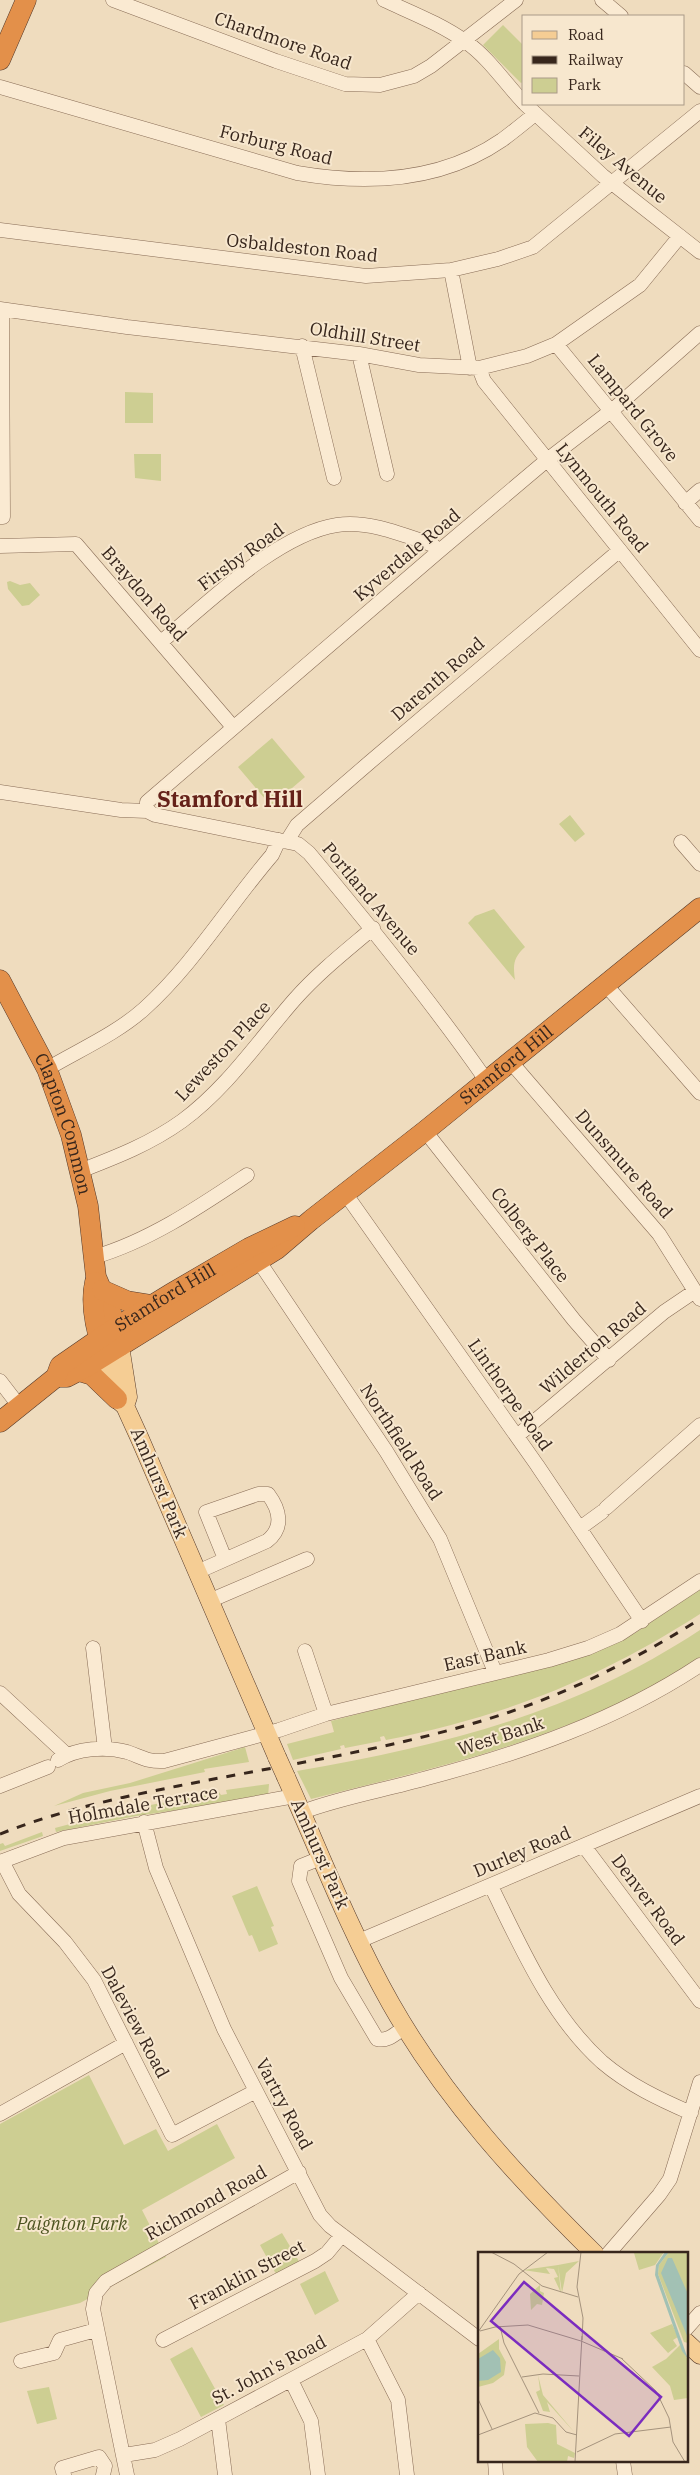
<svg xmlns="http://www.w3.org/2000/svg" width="700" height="2475" viewBox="0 0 700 2475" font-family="'IBM Plex Serif',serif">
<rect width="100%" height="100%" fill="#efdcbe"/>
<path fill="#cdce92" d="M503,25l21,21v35l-3,2 -38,-38z
M125,392l28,1v30h-28z
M134,454h27v27l-26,-3z
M10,581l10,4 10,-2 10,12 -11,10 -7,1 -14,-17 -1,-7z
M272,738l33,39 -34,29 -33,-39z
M570,815l15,19 -10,8 -16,-18z
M494,909l31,38c-12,11 -12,18 -10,33l-47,-57 7,-7z
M700,1589v25c-103,66 -195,102 -314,126l-2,-4 -4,1 1,4 -36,7 -1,-3 -4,1 1,3 -48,11 -6,-16 47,-12 -3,-11 260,-67 44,-21z
M700,1630v27c-118,79 -254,108 -389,142l-14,-28c149,-26 275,-57 403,-141z
M245,1747l4,15 -45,7 1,3 -95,19 -56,15 29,-13 47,-10z
M269,1784l-1,13 -132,19 -80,16 -1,-4 64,-17 100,-19 2,3 6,-1 -1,-4z
M42,1832l1,4 -43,15v-7l3,-1 2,3z
M257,1886l17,40 -3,1 7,17 -19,8 -7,-17 -3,1 -17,-40z
M89,2075l35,70 32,-16 12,22 49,-27 18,34 -93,52 24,47 -86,46 -80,20v-199z
M282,2233l18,30 -24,11 -16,-29z
M325,2271l14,30 -24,14 -15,-31z
M192,2347l32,58 -23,12 -31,-58z
M49,2387l8,32 -20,5 -10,-33z"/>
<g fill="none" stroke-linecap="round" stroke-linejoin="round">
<g stroke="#886c56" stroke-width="15">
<path id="minor" d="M113,0l163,61 69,23 35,1 34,-9 17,-10 85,-66
M384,0c28,13 57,24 82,42 22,15 39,41 58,61
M602,0l19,16
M684,73l16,14
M0,87l297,86c70,12 144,9 205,-33 11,-8 22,-17 33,-26
M525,104l78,72 97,76
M0,230l366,46 85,-6 47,-11 35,-12 167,-136
M451,270l19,98
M0,309l127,18 232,27 60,11 60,3 48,-12 29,-12 84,-59 40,-49
M556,344l144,176
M302,346l32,132
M359,354l28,120
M479,368l5,13 216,269
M685,503l15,-13
M0,517h3l-1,-207
M0,546l76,-2 157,183
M161,642c46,-38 116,-108 176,-117 31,-5 67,10 96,20l5,7
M0,792l121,18 26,1 8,4 143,29 11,9c62,74 122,148 177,227
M147,811v-9l7,-6 284,-244 109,-92 69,-53 84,-74
M287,841l10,-16 73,-63 250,-212
M681,842l19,22
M605,984l95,109
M510,1061l149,173 41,65
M47,1069c32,-19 69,-35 97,-60 49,-44 85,-104 128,-154l7,-15
M425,1131l149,189 35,40
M80,1171c36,-14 70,-27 102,-50 45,-33 77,-81 113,-122 24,-27 51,-48 78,-71
M345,1193l192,272 105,156
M254,1254l132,197 54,88 55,133
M94,1257c55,-16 105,-50 153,-82
M0,1381l20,26
M517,1436l147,-124 31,-21
M606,1508l94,-83
M580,1528l22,-16
M197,1572l70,-31c17,-13 13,-31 1,-47h-10l-52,18 19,47
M209,1601l98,-42
M93,1648l12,101
M305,1651l21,63
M0,1693l67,62
M58,1760c19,-12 48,-14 69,-8 15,5 20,10 37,9l115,-31 47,-16 223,-54 39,-12 32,-14 80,-53
M0,1786l48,-19
M302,1812c40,-15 83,-22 125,-34 95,-25 190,-58 273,-113
M144,1822l12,46 68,161 96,186 10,11 149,113
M584,1846l116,155
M321,1858l-20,8 -2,15 42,97 36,61c11,3 19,-6 28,-12
M2,1861l17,33 46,48 29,38 78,155 84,-44
M0,1862l64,-24 231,-42
M491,1886c30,61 59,129 111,176 27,23 57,37 89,51
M359,1941l341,-145
M0,2114l126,-71
M608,2254l51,-59 11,-16 30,-97
M686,2329l14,-16
M367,2339l31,61 9,75
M163,2340l152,-79 12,-8 15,-18
M21,2361l33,-8 6,-13 36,-10
M291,2380l20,41 7,54
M218,2419l7,56
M124,2455l31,-5 25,-11 187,-100 52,-46
M495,2461l1,14
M623,2461l2,14
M64,2475l-2,-7 37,-11 6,9 -2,9
M127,2475l-34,-166 3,-16 10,-12 193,-109"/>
</g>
<g stroke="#563a2b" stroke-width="19">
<path id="major" d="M120,1346l8,51 -3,9
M104,1356l13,43 8,7 15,33 137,318
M286,1777c34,76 64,155 105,227 54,95 127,174 204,250
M686,2342l14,13"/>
</g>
<g stroke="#563a2b" stroke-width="21">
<g id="highway">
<path d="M0,60l26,-60"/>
<path id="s1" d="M0,980l47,89 24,66 17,71 8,71 15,35 9,34"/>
<path d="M95,1282c-5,22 1,48 8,69"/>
<path d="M102,1290l25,11 25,4"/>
<path d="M79,1371l13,4 25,24"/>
<path id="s2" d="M56,1377h11l21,-11 189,-117 34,-29 114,-89 275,-223"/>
<path id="s3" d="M0,1422l56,-45 4,-11 55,-38 57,-35 77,-45 46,-22"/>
</g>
</g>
<use href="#minor" stroke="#faead2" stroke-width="14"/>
<use href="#major" stroke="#f5cd94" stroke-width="18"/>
<use href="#highway" stroke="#e3904a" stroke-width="20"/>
<path stroke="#37261c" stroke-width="3" stroke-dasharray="9 9" stroke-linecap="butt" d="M0,1834c58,-23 117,-36 178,-48 100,-20 203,-35 300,-64 79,-23 152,-59 222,-103"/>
<g stroke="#563a2b" stroke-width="19" stroke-linecap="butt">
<path id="major-bridge" d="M277,1757l9,20"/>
</g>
<use href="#major-bridge" stroke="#f5cd94" stroke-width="18"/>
</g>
<g text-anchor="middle" stroke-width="4" stroke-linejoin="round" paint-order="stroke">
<g font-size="18" fill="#37261c" stroke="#f7e7ce">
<text transform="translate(283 41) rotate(19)" y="6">Chardmore Road</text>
<text transform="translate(276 145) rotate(14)" y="6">Forburg Road</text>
<text transform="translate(623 165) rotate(40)" y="6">Filey Avenue</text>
<text transform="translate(302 248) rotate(6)" y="6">Osbaldeston Road</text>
<text transform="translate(365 337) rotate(9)" y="6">Oldhill Street</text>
<text transform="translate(633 408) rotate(51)" y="6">Lampard Grove</text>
<text transform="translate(602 498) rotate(51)" y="6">Lynmouth Road</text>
<text transform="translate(407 555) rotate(-40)" y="6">Kyverdale Road</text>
<text transform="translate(241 557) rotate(-36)" y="6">Firsby Road</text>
<text transform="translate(144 594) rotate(49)" y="6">Braydon Road</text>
<text transform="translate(438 679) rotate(-41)" y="6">Darenth Road</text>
<text transform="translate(371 899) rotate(50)" y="6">Portland Avenue</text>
<text transform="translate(223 1051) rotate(-47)" y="6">Leweston Place</text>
<text dy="6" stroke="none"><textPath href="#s2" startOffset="551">Stamford Hill</textPath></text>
<text dy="6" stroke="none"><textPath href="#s1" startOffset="158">Clapton Common</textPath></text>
<text transform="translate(624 1164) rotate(49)" y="6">Dunsmure Road</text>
<text transform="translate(530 1235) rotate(52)" y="6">Colberg Place</text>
<text dy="6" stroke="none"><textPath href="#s3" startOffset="209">Stamford Hill</textPath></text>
<text transform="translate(593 1348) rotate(-40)" y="6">Wilderton Road</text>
<text transform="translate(510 1395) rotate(55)" y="6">Linthorpe Road</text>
<text transform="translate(401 1442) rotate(57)" y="6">Northfield Road</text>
<text transform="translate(159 1483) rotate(67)" y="6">Amhurst Park</text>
<text transform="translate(485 1656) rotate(-13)" y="6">East Bank</text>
<text transform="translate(501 1736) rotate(-18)" y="6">West Bank</text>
<text transform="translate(143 1805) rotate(-10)" y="6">Holmdale Terrace</text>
<text transform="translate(522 1852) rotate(-23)" y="6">Durley Road</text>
<text transform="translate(320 1854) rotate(66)" y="6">Amhurst Park</text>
<text transform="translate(648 1900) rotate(53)" y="6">Denver Road</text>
<text transform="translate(135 2022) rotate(62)" y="6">Daleview Road</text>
<text transform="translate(284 2104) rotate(62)" y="6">Vartry Road</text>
<text transform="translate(206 2203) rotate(-29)" y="6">Richmond Road</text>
<text transform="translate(247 2275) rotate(-28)" y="6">Franklin Street</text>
<text transform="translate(269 2370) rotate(-28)" y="6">St. John's Road</text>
</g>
<g font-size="18" font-style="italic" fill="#4d5421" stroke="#f7e7ce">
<text x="72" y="2230">Paignton Park</text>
</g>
<g font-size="22" font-weight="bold" fill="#652119" stroke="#f7e7ce">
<text x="230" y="807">Stamford Hill</text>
</g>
</g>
<g transform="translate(478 2252)">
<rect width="210" height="210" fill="#efdcbe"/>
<path d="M149,0h37l-9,13 -16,5 -5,-17zM191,0h19v91l-4,-1 -26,-68 1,-9zM101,9l-13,12 -4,20 -4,-28zM80,13l3,28 -7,-15 4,-1 -4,-8 -8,-1 4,6 -27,-4zM62,33v6l4,2 -2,12 -5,-1 -6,6 -1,-16zM194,72l6,13 -5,3 4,6 -9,7 -18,-20zM21,87v10l7,13 -2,13 -11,8 -15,4v-33zM202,93l8,15v38l-14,2 -4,-14 -18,-19 14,-8zM60,123l5,20 32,38 -28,-31 3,10 -7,-1 -7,-19 4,-2zM70,171l8,2 1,19 18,9 -1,5 -6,-2 -1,6h-29l-11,-15 -2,-23z" fill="#cdce92"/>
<path d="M187,0h4l-10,13 -1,9 30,85 -6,-8 -27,-76 1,-10zM190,6h4l16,36v44l-27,-65zM15,98l7,8 1,14 -13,8 -10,1v-22z" fill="#a2c1b4"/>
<path fill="none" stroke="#a5937d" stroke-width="1" d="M13,0l23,12 28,22 36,11M103,0l-4,35 6,31 -1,22M22,74l4,17 35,70M2,79l15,-4 33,-2 53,16M0,80l41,-58 29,-22M103,89l42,18M143,106l35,33 13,27 4,24 12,20M44,125l21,-3 36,2M0,147l14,30M0,183l57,-22 18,5 13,14 11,3M99,200l38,-18 56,-7M97,210l7,-126"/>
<path fill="#7b2cbf" fill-opacity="0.15" stroke="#7b2cbf" stroke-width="2.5" d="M46,30l137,115 -32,39 -138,-115z"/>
<rect width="210" height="210" fill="none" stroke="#37261c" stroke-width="2.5"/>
</g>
<rect x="522" y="15" width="162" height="90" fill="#f7e7ce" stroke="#aa9a87"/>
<rect x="532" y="31" width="25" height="8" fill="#f5cd94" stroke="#aa9a87"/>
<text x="568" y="40" font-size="15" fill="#37261c">Road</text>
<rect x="532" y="56" width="25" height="8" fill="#37261c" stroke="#aa9a87"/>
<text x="568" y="65" font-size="15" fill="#37261c">Railway</text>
<rect x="532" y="78" width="25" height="15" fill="#cdce92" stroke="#aa9a87"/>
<text x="568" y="90" font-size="15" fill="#37261c">Park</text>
</svg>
